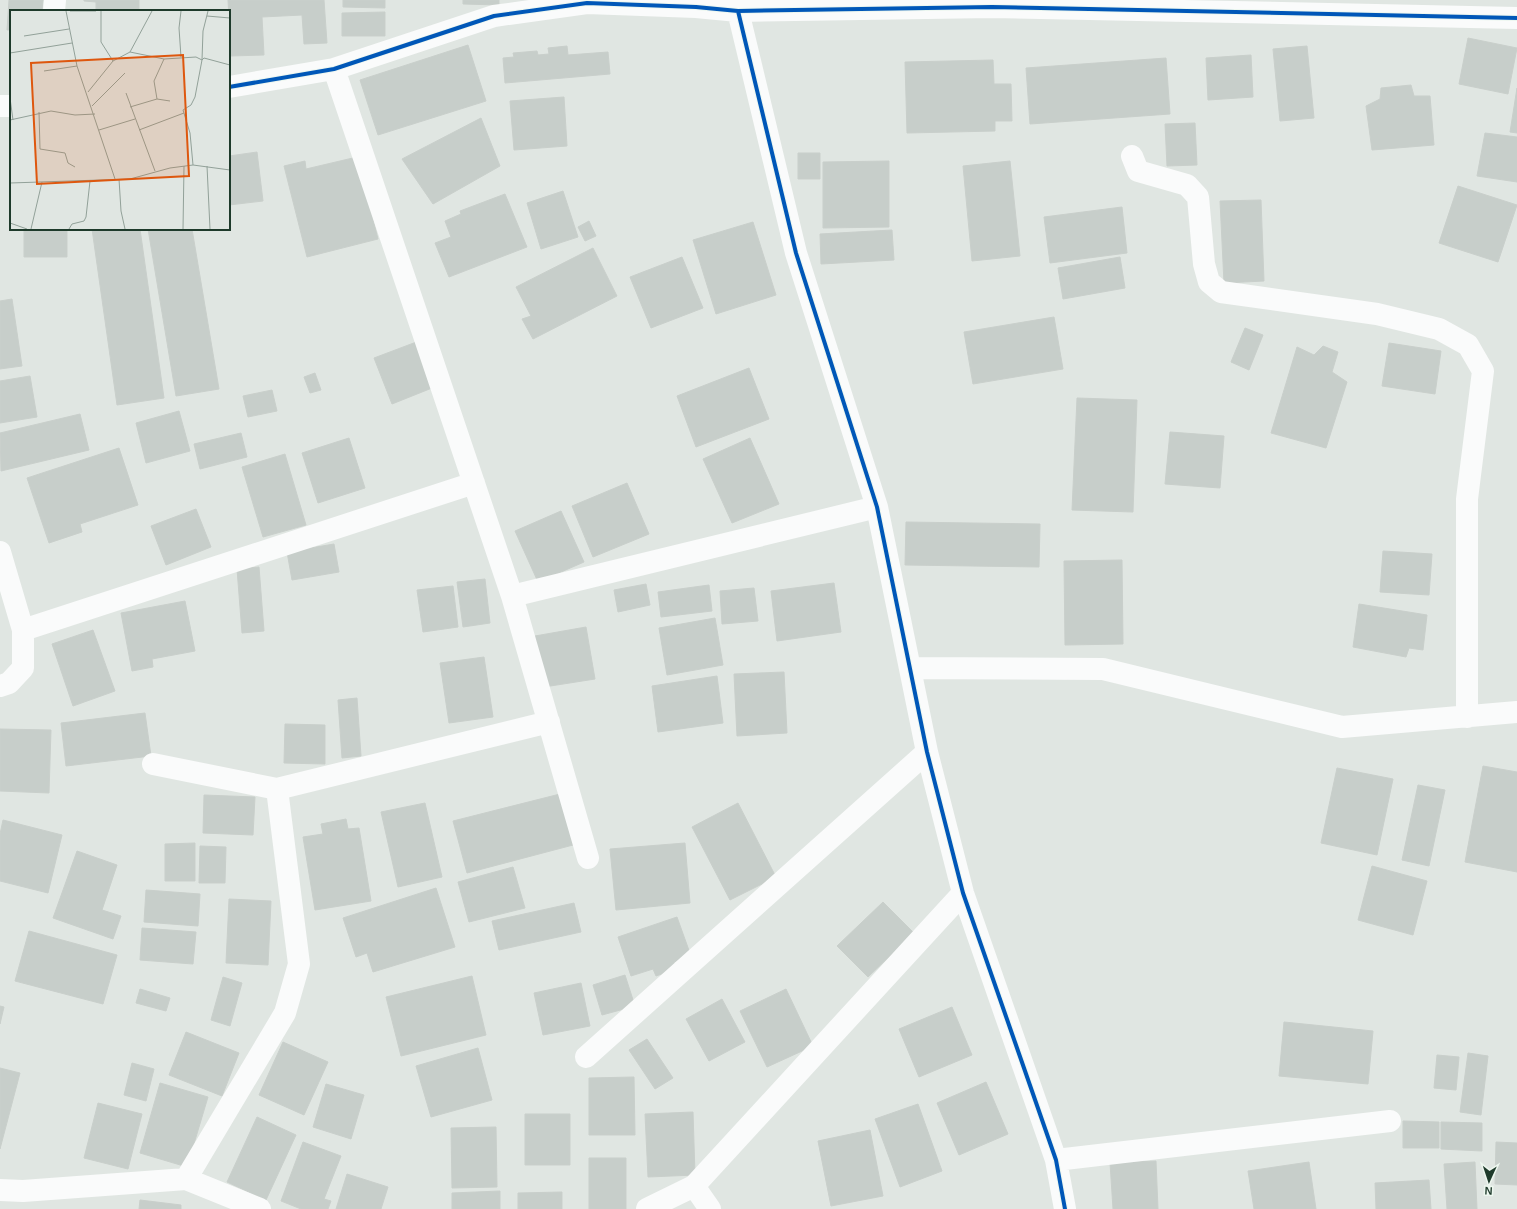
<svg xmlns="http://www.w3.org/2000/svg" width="1517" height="1209" viewBox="0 0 1517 1209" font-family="Helvetica,sans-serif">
<rect width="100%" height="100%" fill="#e0e6e2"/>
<path fill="#c7ceca" stroke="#c9cfcb" d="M9,0h34l-1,11h-31v19h-4z
M84,0h55v9h-8v2h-35v-9l-12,-1z
M228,0h96l3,43 -23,1 -2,-29 -40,2 2,38 -33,1z
M343,0h42v8l-42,-1z
M463,0h36v5l-36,-1z
M385,12v24h-43v-23z
M1468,38l49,10 -9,46 -49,-10z
M468,45l18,56 -108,34 -18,-55z
M567,46l1,9 40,-3 2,22 -105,9 -2,-25 11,-1 -1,-4 24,-2 1,4 11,-1 -1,-6z
M1307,46l7,72 -34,3 -7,-72z
M1251,55l2,42 -45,3 -2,-42z
M1166,58l4,56 -140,10 -4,-56z
M993,60l1,24h17l1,37h-17v10l-88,2 -2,-71z
M1411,85l3,11h16l4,49 -62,5 -6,-44 14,-7 1,-11z
M1517,88v45l-7,-1z
M564,97l3,49 -53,4 -4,-49z
M481,118l19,48 -67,38 -31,-45z
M1195,123l2,42 -30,1 -2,-42z
M1485,133l32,4v45l-40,-6z
M257,152l6,49 -34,4v-49z
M798,153h22v26h-22z
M357,157l21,82 -71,18 -23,-91 21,-5 1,8z
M889,161v66l-66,1v-66z
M1010,161l10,95 -48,5 -9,-95z
M1458,186l59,19 -19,57 -59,-19z
M563,191l15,46 -37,12 -14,-46z
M505,194l22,53 -78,30 -14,-34 16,-6 -6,-16 16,-7 -1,-3z
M1261,200l3,81 -40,2 -4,-82z
M1122,207l5,46 -77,10 -6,-46z
M589,221l7,15 -11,5 -7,-14z
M753,222l23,73 -60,19 -23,-74z
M24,229h43v28h-43z
M92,229h48l24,169 -47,7z
M148,229h44l27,160 -43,7z
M892,230l2,30 -73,4 -1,-30z
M593,248l24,48 -84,43 -11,-20 9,-3 -15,-29z
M682,257l21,51 -52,20 -21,-51z
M1120,257l5,31 -62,11 -5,-31z
M12,299l10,67 -22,3v-68z
M1054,317l9,52 -90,15 -9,-52z
M1245,328l18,7 -14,35 -18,-8z
M419,341l18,45 -45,18 -18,-46z
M1389,343l52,8 -6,43 -53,-8z
M1323,346l15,6 -6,20 15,10 -21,66 -55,-15 26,-86 17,8z
M749,368l20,51 -73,28 -19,-51z
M315,373l6,17 -11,3 -6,-16z
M30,376l7,41 -37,6v-42z
M272,390l5,21 -29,6 -5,-21z
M1077,398l60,2 -4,112 -61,-2z
M179,411l11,40 -44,12 -10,-40z
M80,414l9,36 -88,21 -1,-38z
M1170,432l54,4 -4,52 -55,-4z
M241,433l6,24 -47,12 -6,-25z
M349,438l16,50 -47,15 -16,-50z
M750,438l29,66 -47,19 -29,-64z
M119,448l19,57 -58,19 2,8 -33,11 -22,-65z
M285,454l21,71 -43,12 -21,-70z
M627,483l22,51 -56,23 -21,-51z
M196,509l15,38 -45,18 -15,-39z
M561,511l23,51 -46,20 -23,-51z
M906,522l134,2 -1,43 -134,-2z
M334,544l5,28 -47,8 -5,-28z
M1383,551l49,3 -3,41 -49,-3z
M1122,560l1,84 -58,1 -1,-84z
M259,567l5,64 -22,2 -5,-64z
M485,579l5,44 -27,4 -6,-45z
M834,583l7,49 -64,9 -6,-50z
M646,584l4,21 -32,7 -4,-22z
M709,585l3,26 -51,6 -3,-25z
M453,586l5,41 -35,5 -6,-42z
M754,588l4,33 -36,3 -2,-33z
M185,601l10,50 -43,8 1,8 -21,4 -11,-58z
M1359,604l68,11 -4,35 -14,-2 -3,9 -53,-10z
M715,618l8,47 -56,10 -8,-47z
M586,627l9,52 -51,8 -9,-51z
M93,630l22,61 -42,15 -21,-62z
M484,657l9,60 -44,6 -9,-60z
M784,672l3,61 -50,3 -3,-62z
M717,676l6,47 -65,9 -6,-46z
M357,698l4,58 -19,2 -4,-58z
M145,713l6,43 -85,10 -5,-43z
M285,724l40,1v39l-41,-1z
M0,729l51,1 -2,63 -49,-2z
M1483,766l34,6v100l-52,-10z
M1337,768l56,11 -16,76 -56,-12z
M1418,785l27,5 -16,76 -27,-6z
M560,794l13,51 -106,28 -14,-52z
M204,795l51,2 -2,38 -50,-2z
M425,803l17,74 -44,10 -17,-75z
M738,803l38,74 -46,23 -38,-73z
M346,819l2,10 11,-1 12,73 -56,9 -12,-73 20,-3 -2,-10z
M3,820l59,15 -14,58 -48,-12v-47z
M195,843v38h-30v-37z
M685,843l5,60 -74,7 -6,-61z
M200,846l26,1 -1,36h-26z
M77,851l40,14 -15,45 19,6 -8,23 -60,-21z
M1372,866l55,15 -14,54 -55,-15z
M513,867l12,41 -56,14 -11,-40z
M436,888l19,59 -82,25 -6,-19 -11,4 -13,-39z
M146,890l54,4 -2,32 -54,-4z
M229,899l42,2 -3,64 -42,-2z
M883,902l31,31 -46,44 -31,-31z
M574,903l7,29 -82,18 -7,-29z
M677,917l14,39 -17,6 2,7 -20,7 -3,-7 -22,7 -13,-39z
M142,928l54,4 -3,32 -53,-4z
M29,931l88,24 -14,49 -88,-23z
M625,975l10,31 -33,9 -9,-30z
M472,976l14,59 -85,21 -15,-59z
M223,977l19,6 -12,43 -19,-6z
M581,983l9,43 -47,9 -9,-42z
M140,989l30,9 -4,13 -30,-8z
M786,989l27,57 -46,21 -27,-56z
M722,999l23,43 -36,19 -23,-42z
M0,1006l4,1 -4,17z
M952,1007l20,48 -53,22 -20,-48z
M1284,1022l89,9 -5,53 -89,-8z
M186,1032l53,21 -17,43 -53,-21z
M647,1039l26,39 -18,11 -26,-39z
M283,1042l45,20 -24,53 -45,-20z
M478,1048l14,52 -61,17 -15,-51z
M1468,1053l20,3 -7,59 -21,-3z
M1437,1055l22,2 -3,33 -22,-2z
M132,1063l22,6 -8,32 -22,-6z
M0,1068l20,5 -20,76z
M634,1077l1,58h-46v-57z
M986,1082l22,52 -49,21 -22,-52z
M160,1083l48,14 -21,70 -47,-14z
M326,1084l38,11 -13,44 -38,-12z
M98,1103l44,11 -14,55 -44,-11z
M918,1104l24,67 -42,16 -25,-68z
M693,1112l2,63 -47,2 -3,-63z
M525,1114h45v51h-45z
M257,1117l39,18 -30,65 -39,-18z
M1403,1121l36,1v26h-36z
M1441,1122l41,1v28l-41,-2z
M496,1127l1,60 -45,1 -1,-60z
M870,1130l13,66 -52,10 -13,-65z
M303,1142l38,14 -17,43 7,2 -3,8h-27l-20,-8z
M1496,1142l21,1v42l-22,-1z
M589,1158h37v51h-37z
M1156,1161l2,48h-45l-3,-46z
M1309,1162l7,47h-62l-6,-38z
M1475,1162l2,47h-30l-3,-45z
M347,1174l41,13 -7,22h-45z
M1429,1180l2,29h-55l-1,-26z
M500,1191v18h-48v-16z
M562,1192v17h-44v-16z
M140,1200l41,5v4h-42z"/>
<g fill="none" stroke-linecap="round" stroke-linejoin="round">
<path stroke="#fafbfb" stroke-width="22" d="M54,11l1,-11
M738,11l58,242 81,254 50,245 36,141 93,267 9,49
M334,69l178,527 76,262
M229,87l105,-18 160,-53 93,-13 109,4 42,4 254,-4 525,11
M0,106h11
M1132,156l6,15 49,14 11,12 6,67 5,18 12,10 156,22 62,15 29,16 15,26 -16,128v218
M0,552l23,78v38l-14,15 -9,3
M512,596l365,-89
M23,630l451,-147
M910,668l193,1 239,58 175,-15
M153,764l124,25 272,-67
M586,1057l341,-305
M1056,1160l334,-39
M186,1179l99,-166 14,-49 -22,-175
M694,1186l269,-293
M0,1190l23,1 163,-12 74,30
M647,1209l47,-23 16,23"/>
<g stroke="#edf7ef" stroke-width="6">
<path id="cycleway" d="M738,11l58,242 81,254 50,245 36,141 93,267 9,49
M229,87l105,-18 160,-53 93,-13 109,4 42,4 254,-4 525,11"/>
</g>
<use href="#cycleway" stroke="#0057b8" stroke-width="4"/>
</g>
<g transform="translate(10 10)">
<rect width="220" height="220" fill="#e0e6e2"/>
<path fill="none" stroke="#92a199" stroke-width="1" d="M56,1l11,55 38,113M60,1h26M91,1v31l12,19 17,-9 22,-41M197,6l23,2M14,26l45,-7M120,42l34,7 32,-2 6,3 2,-2 26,7M0,43l62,-10M171,47l-2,-29 2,-17M34,61l33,-5M78,82l25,-31M116,83l29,78M0,88l3,22M147,89l-3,-18 10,-22M82,96l33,-33M120,97l27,-8 13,2M29,102l1,37 25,4 3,10 7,4M0,110l41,-9 24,4 20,-1M89,120l36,-11M129,120l45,-17M183,155l-3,-32 -7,-23 8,-5 4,-8 7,-37 1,-29 5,-20M197,156l3,63M109,169l2,32 4,18M0,173l120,-4 40,-11 23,-3 37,5M0,213l17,6M21,219l11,-47M59,219l3,-5 12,-3 2,-4 4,-36M173,219l1,-63"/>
<path fill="#de570e" fill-opacity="0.15" stroke="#de570e" stroke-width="2" d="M173,45l6,121 -152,8 -6,-121z"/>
<rect width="220" height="220" fill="none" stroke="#1e3a2b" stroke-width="2"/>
</g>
<g transform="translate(1489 1181) rotate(183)" stroke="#edf7ef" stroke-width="3" paint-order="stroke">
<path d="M0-3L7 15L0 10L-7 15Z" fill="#1e3a2b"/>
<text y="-6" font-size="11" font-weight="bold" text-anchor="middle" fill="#1e3a2b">N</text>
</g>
</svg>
